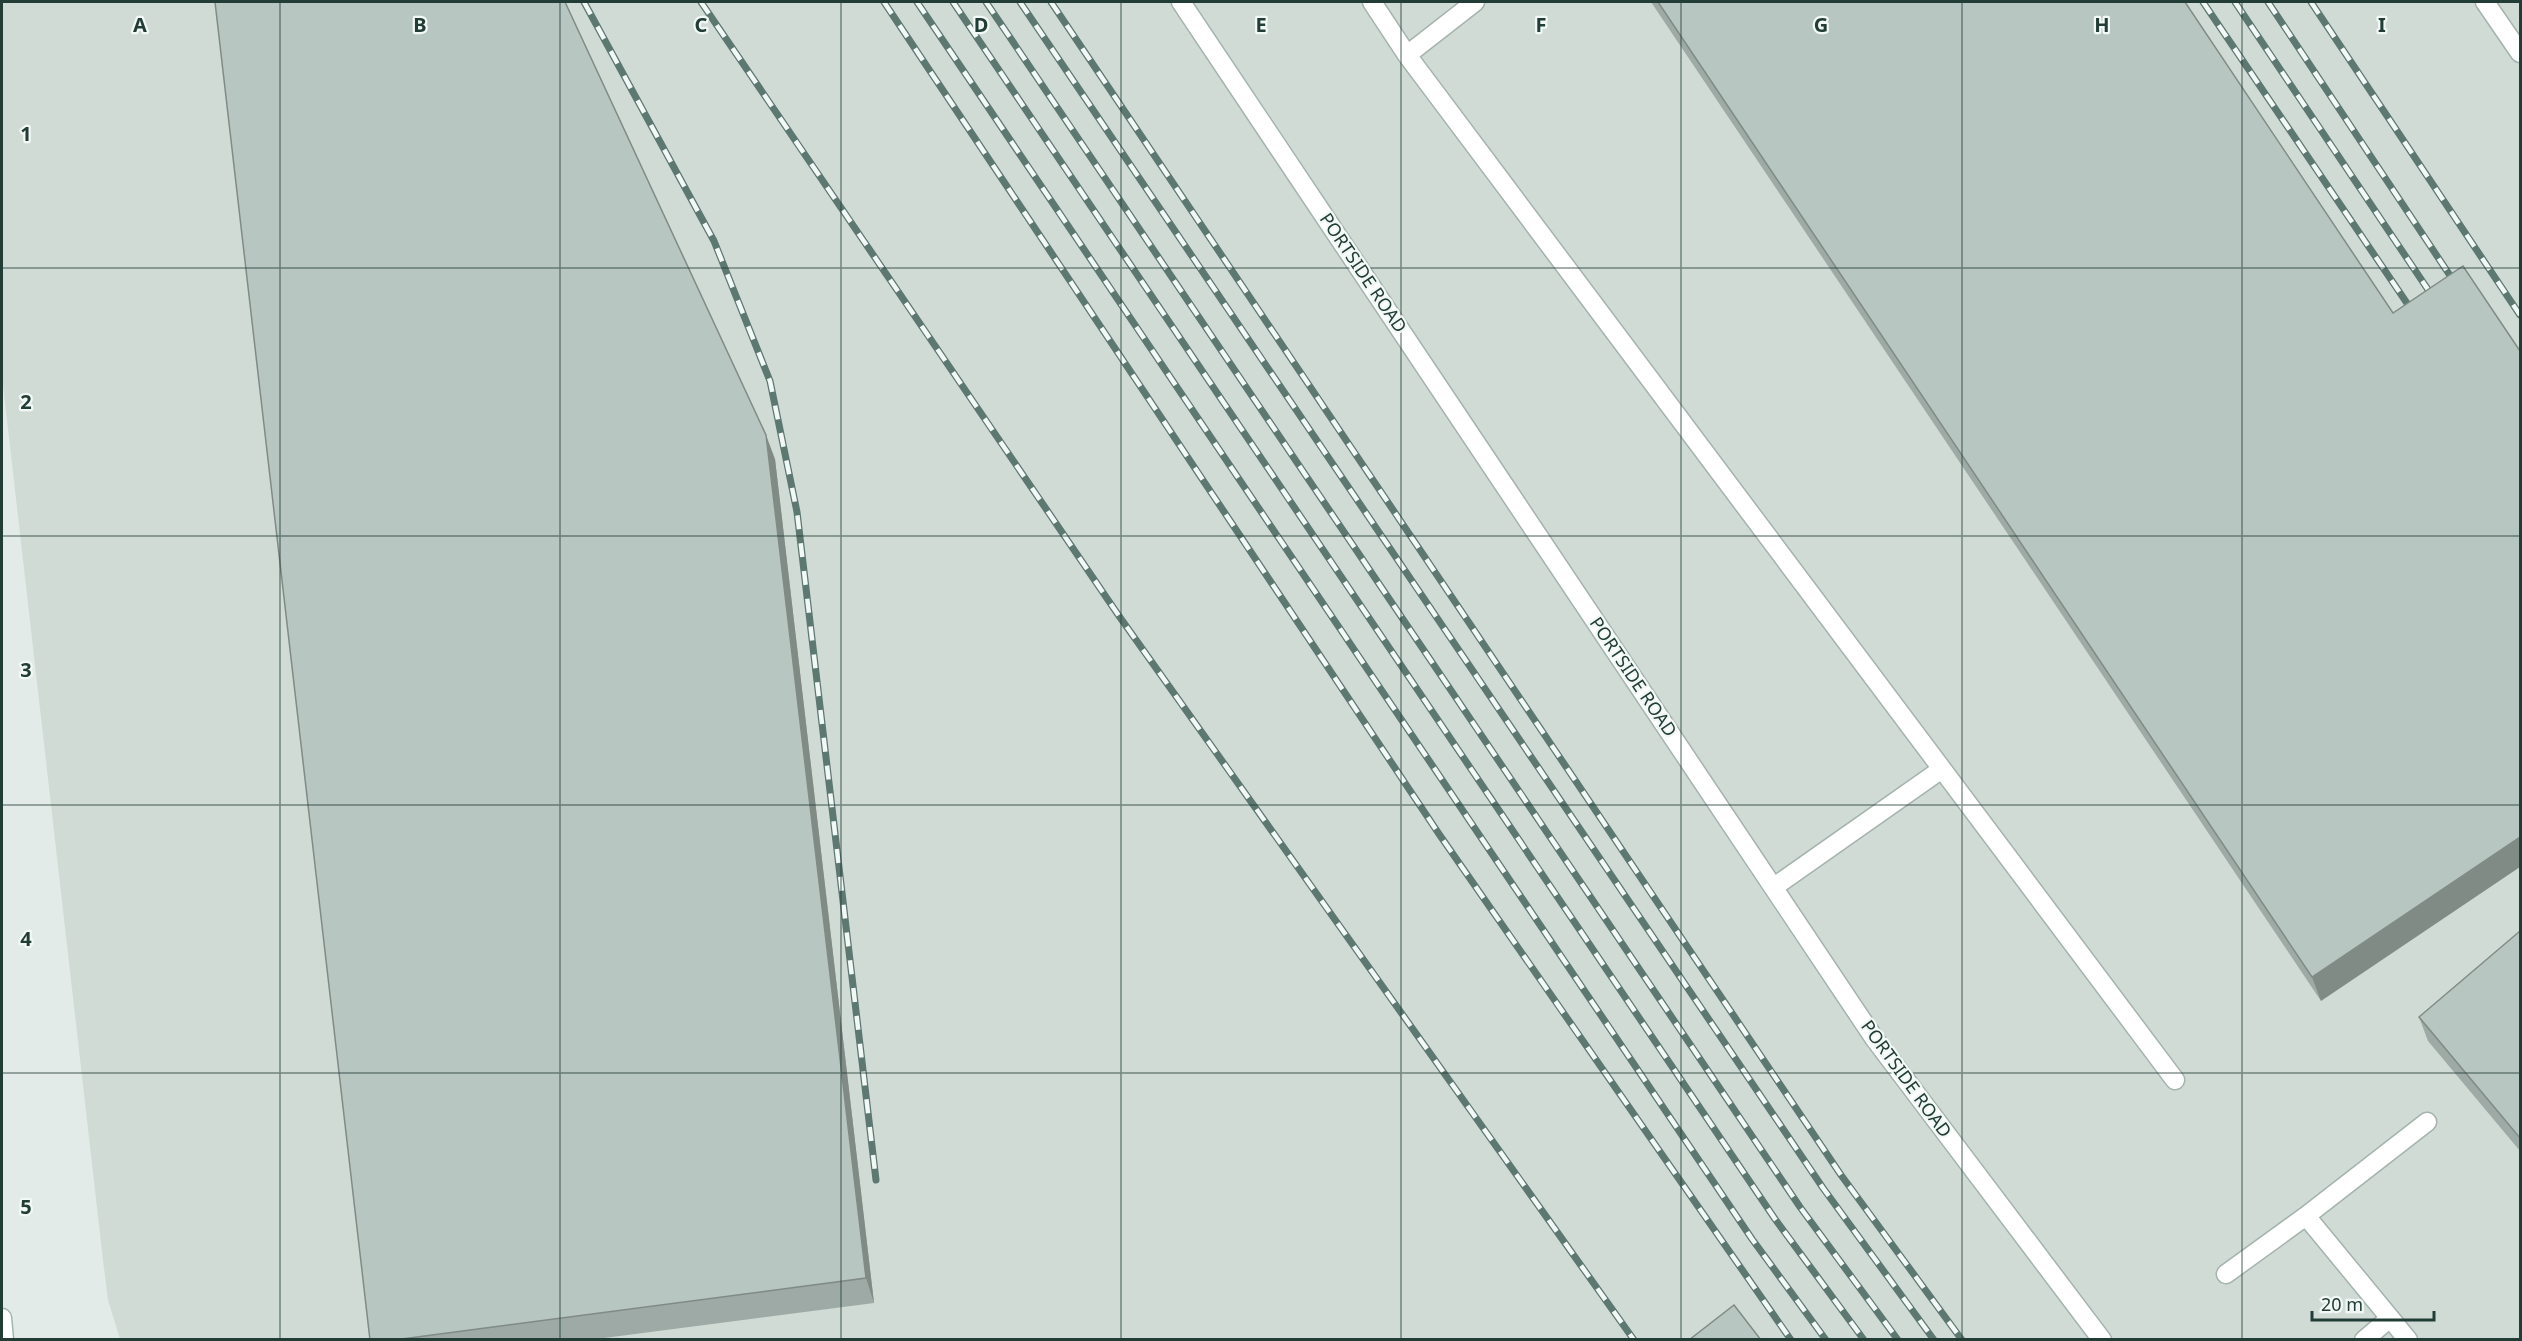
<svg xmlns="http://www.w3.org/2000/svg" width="2522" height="1341" viewBox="0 0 2522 1341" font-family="'Noto Sans',sans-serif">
<rect width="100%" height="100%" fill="#e2ebe7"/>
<path fill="#d0dbd6" d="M2,2h2518v1337h-2400l-12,-39 -5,-40 -101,-884z"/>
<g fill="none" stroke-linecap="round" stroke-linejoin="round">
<g stroke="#a5b3ae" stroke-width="21">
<path id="lane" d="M1372,2l35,53 768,1025
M2485,2l35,51
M1407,55l68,-53
M1774,887l168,-118
M2226,1274l80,-58
M2390,1318l-84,-102 121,-94
M2364,1340l26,-22 18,22"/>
</g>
<g stroke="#a5b3ae" stroke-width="21">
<path id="street" d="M1181,2l693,1036 228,302"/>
</g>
<g stroke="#a0b7b0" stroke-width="21">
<path id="secondary" d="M2,1318l2,22"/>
</g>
<use href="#lane" stroke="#fff" stroke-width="18"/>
<use href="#street" stroke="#fff" stroke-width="18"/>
<use href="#secondary" stroke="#fff" stroke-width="18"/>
<g stroke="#5d7771" stroke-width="7">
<path id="rail" d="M584,2l130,239 56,140 27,131 79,668
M701,2l418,614 515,724
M884,2l555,832 352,506
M917,2l835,1237 74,101
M953,2l822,1217 89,121
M986,2l814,1205 98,133
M1020,2l803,1186 111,152
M1051,2l790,1173 121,165
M2203,2l212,313
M2235,2l202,301
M2268,2l189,284
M2311,2l209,313"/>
</g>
<use href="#rail" stroke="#f2f8f5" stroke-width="4.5" stroke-dasharray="14" stroke-linecap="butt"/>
</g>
<path fill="#9daaa5" d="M1651,2h534l136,999z
M775,459l99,844 -285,37h-219z
M2520,931v220l-92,-110 -9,-24z"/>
<path fill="#808b86" d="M766,435l9,24 99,844 -8,-25z
M2520,837v30l-199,134 -9,-24z"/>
<path fill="#b7c6c0" stroke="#808b86" stroke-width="1.5" d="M215,2h350l201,433 100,843 -472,62h-24z
M1658,2h527l208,311 70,-47 57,85v486l-208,140z
M2520,931v207l-101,-121z
M1734,1305l27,35h-72z"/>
<path fill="none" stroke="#223c36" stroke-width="1.5" stroke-opacity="0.55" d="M280,2v1338M560,2v1338M841,2v1338M1121,2v1338M1401,2v1338M1681,2v1338M1962,2v1338M2242,2v1338M2,268h2518M2,536h2518M2,805h2518M2,1073h2518"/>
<g text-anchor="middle" stroke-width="4.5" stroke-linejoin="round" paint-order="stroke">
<g font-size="18" fill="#223c36" stroke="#f2f8f5">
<text transform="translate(1363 273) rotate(56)" y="6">PORTSIDE ROAD</text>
<text transform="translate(1633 677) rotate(56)" y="6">PORTSIDE ROAD</text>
<text transform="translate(1906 1079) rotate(54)" y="6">PORTSIDE ROAD</text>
</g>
</g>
<g font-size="20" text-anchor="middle" font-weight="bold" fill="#223c36" stroke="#f2f8f5" stroke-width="4.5" stroke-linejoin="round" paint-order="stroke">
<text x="140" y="32">A</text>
<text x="420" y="32">B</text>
<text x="701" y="32">C</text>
<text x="981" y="32">D</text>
<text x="1261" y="32">E</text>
<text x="1541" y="32">F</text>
<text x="1821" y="32">G</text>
<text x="2102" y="32">H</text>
<text x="2382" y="32">I</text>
<text x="26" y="141">1</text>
<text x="26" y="409">2</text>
<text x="26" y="677">3</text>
<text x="26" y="946">4</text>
<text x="26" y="1214">5</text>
</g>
<rect width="2522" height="1341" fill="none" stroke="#223c36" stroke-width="6"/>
<path d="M2312 1311v9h122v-9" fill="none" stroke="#223c36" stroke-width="3"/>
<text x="2321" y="1311" font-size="18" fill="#223c36" stroke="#f2f8f5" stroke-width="4.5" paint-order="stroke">20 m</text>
</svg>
